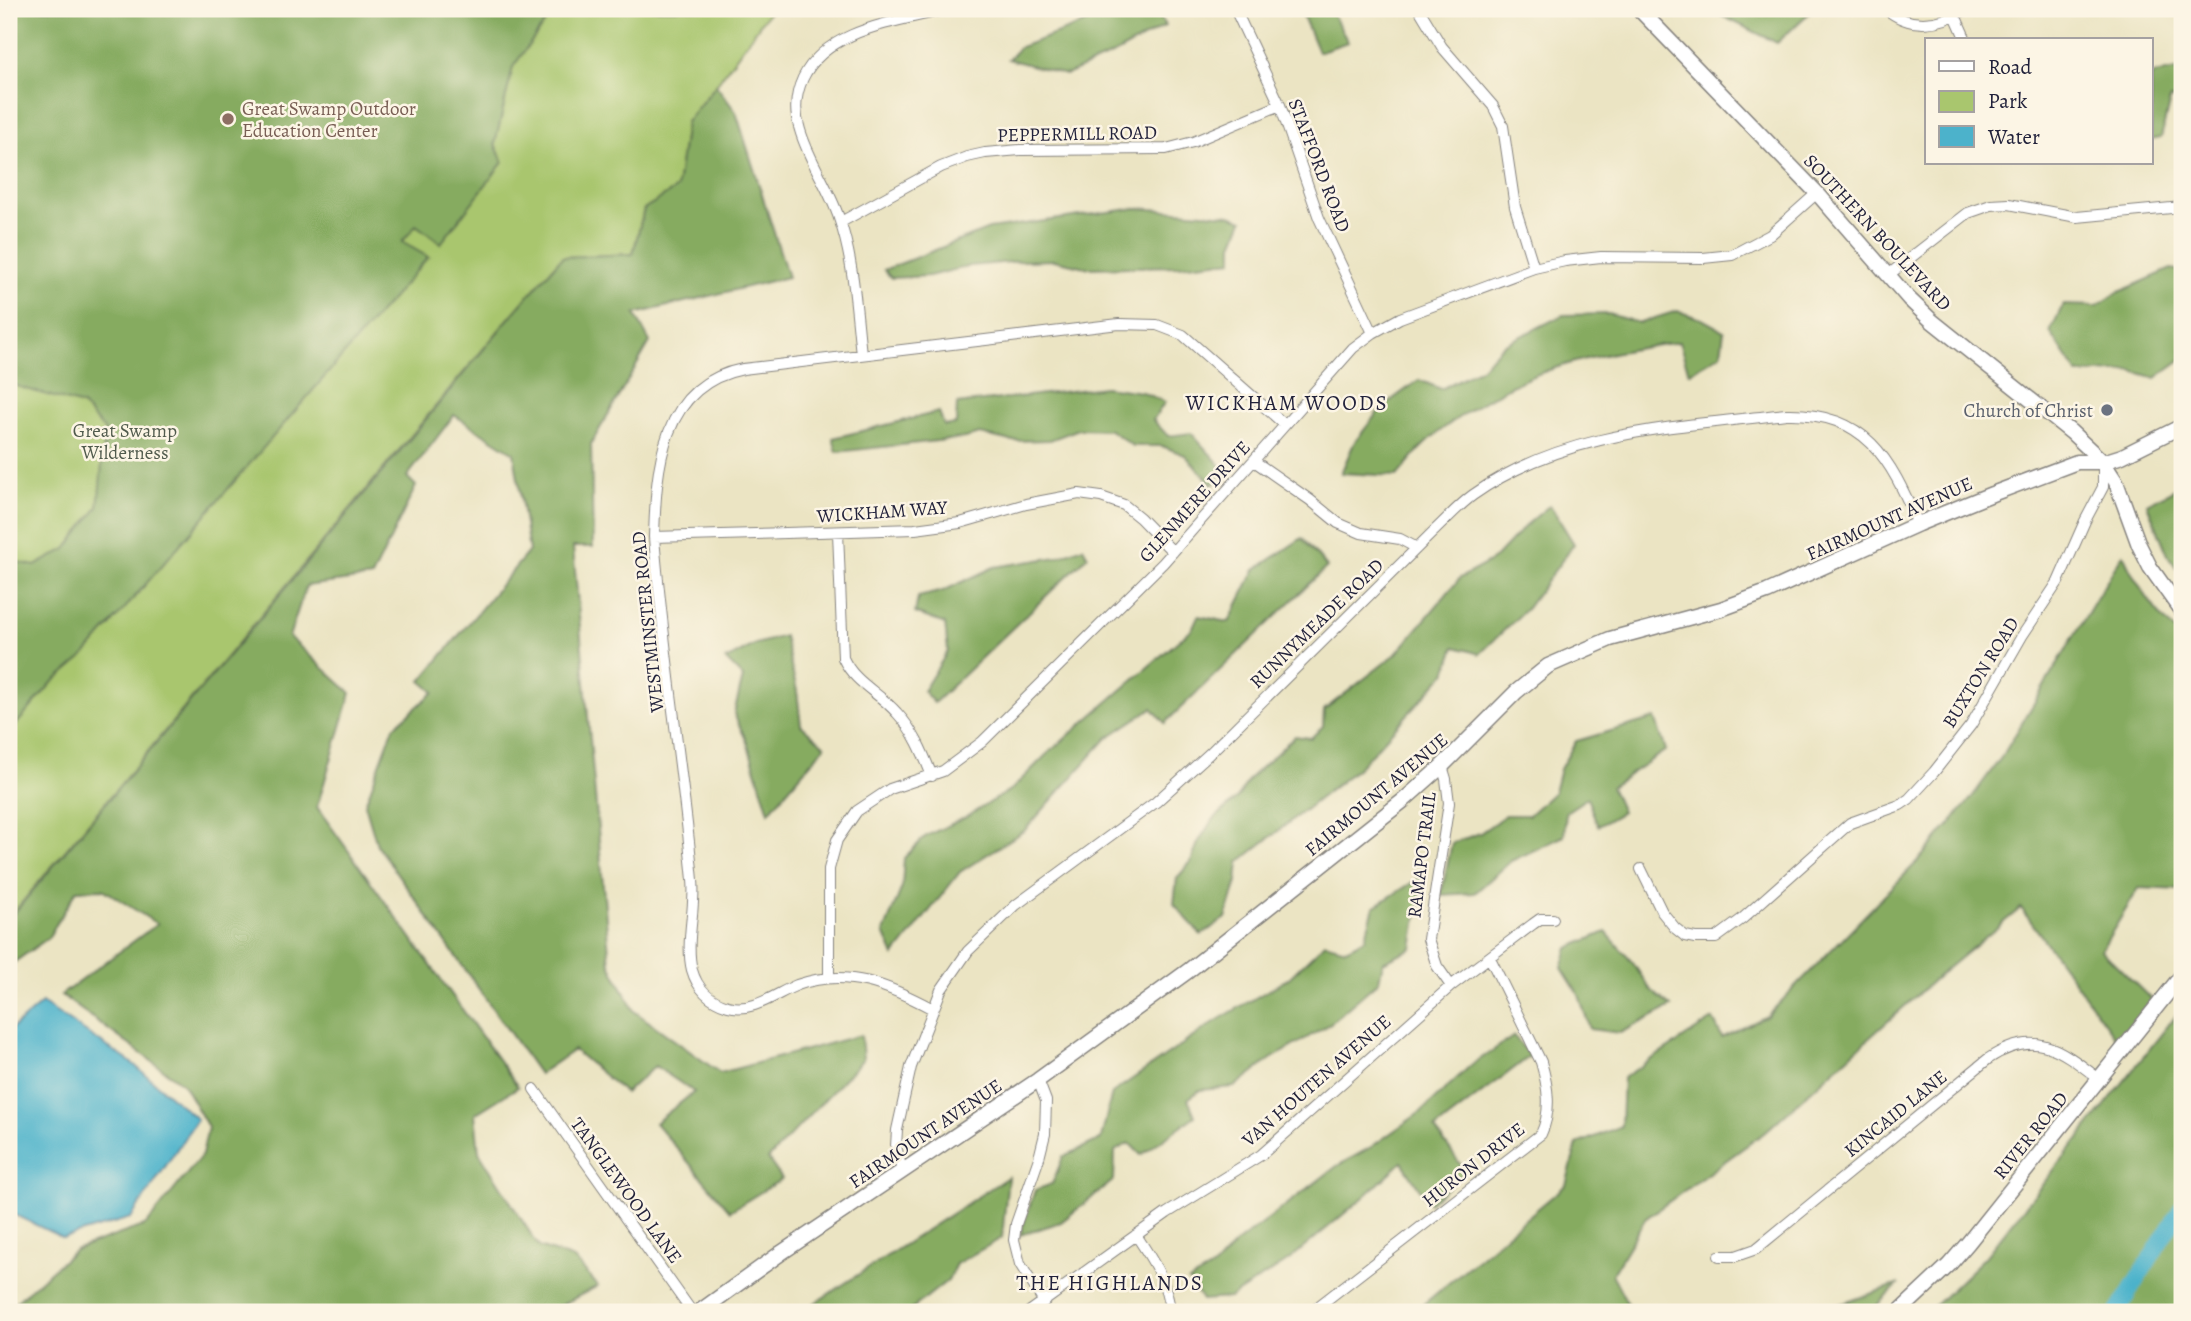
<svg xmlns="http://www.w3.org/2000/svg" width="2191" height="1321" viewBox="0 0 2191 1321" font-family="Alegreya,serif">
<rect width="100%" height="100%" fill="#fcf5e5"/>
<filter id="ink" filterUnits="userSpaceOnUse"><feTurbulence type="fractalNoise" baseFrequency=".0143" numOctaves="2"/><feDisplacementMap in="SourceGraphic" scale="14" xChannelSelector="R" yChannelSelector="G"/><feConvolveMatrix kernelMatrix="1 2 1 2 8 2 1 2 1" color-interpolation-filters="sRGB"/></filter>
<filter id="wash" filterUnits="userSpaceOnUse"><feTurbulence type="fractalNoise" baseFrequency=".00686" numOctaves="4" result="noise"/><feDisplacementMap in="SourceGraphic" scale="28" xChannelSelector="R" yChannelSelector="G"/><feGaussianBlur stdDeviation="1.57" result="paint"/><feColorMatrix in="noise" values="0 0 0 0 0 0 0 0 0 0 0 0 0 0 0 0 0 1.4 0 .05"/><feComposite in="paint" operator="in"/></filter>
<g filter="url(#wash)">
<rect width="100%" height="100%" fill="#ebe4c3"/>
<path fill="#a9c66e" stroke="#667454" stroke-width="2" fill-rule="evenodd" d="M9,9h762l-55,76 -30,37 -9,66 -33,21 -11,45 -71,3 -52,60 -501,601zM495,144l8,18 -63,80 -24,-17 -15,17 27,15 -330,6z"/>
<path fill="#86ab61" stroke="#54664e" stroke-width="2" d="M9,9h546l-42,58 -18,77 8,18 -62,81 -25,-18 -14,17 26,15 -345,400 -32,27 -42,49v-173l26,6 31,-17 32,-42 7,-76 -23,-26 -73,-21v-52l3,-45 -3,-8z
M1109,9h48l8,17 -49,27 -50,22 -58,-16 12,-12 68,-25z
M1300,9h30l18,33 -30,10z
M1708,9h101v4l-32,30z
M2182,69v32l-12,-2 -9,39 -10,2v-63l3,-3z
M716,85l20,27 52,165 -153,37 15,28 -59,102 2,103h-20l37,417 24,47 86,62 141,-38 2,24 -95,100 14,20 -52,32 -75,-88 39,-31 -39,-26 -30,27 -51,-43 -35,24 -162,-229 -12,-41 29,-77 40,-35 -13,-11 108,-130 -15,-98 -60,-38 -47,62 9,9 -44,91 -66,9 -17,51 62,56 -34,114 201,280 -43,27 4,38 60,95 35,12 24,27 -50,26h-539v-4l66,-58 71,-25 56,-70 6,-28 -25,-43 -122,-89 96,-71 -54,-35 -26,1 -29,48 -39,28v-47l400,-479 101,-123 52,-60 71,-3 11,-45 33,-21 9,-66z
M1137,208l93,7 13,5 -10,24v16l-55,6 -89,2 -34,-8 -34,1 -51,5 -41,10 -38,2 -7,-8 105,-41z
M2171,269l11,2v88l-26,19 -24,-7 -54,3 -28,-42 13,-27 34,1 22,-14z
M1677,311l25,8 22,12 -3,23 -32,19 -10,-31c-47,7 -97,15 -141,32 -32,12 -88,46 -113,70 -10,9 -19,22 -28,32l-56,-3 13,-30 28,-36 37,-27 22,9 40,-21 22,-23 60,-30 46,-1 30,9z
M1105,387l37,5 23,10 -12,18 15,16 23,-3 33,36 -11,16 -28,-30 -23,-9h-29l-23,-16 -31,-1 -29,11 -39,1 -31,-7 -15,4 -128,14 -4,-14 106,-26 5,14 12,-2 1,-20z
M2182,485v91l-14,-21 -21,-51z
M1550,505l24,39 -47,64 -47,46 -25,-7 -9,26 -87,94 -120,95 -2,20 -11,36 -25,17 -27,-31 3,-26 14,-16 7,-19 13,-21 27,-25 11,-18 46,-43 16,2 12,-12 1,-16 72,-56 64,-76 33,-18 32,-34z
M1302,538l25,29 -162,156 -13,-15 -45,30 -82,92 -65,42 -66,84 -10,-24 18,-45 2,-29 22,-22 40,-19 46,-28 34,-34 146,-126 6,-13 31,6 26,-52z
M1083,547l5,9 -154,147 -11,-12 25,-40 -3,-27 -30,-11 3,-16 25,-6 51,-24 63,-10z
M2123,554c14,32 34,61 59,84v252l-43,-2 -38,62 52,51 -36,39 -96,-132 -84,69 -173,156 -119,86 -33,55 20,38h-218l152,-127 11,-41 44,-18 2,-48 90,-59 9,19 45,-22 150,-154 49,-57 37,-50z
M784,636l13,55 4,34 24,21 -56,66 -22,-70 -13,-28 9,-37 -17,-17 30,-16z
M1655,718l11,32 -55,37 11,25 -24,14 -11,-28 -21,14 -2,24 -53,25 -36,32 -34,2 11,-52 28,-10 26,-18h23l25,-23 6,-23 16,-28z
M1424,875l-12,73 -29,14 -4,19 -52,45 -56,33 -37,28 -34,3 -12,9 7,17 -54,39 -12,-12 -14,8 -1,29 -53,42 -41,13 15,-45 17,-6 11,-27 38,-18 11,-46 104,-72 73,-43 36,-35 21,6 19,-10 9,-32z
M1606,932l27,31 17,26 21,18 -51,26 -30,-4 -11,-34 -17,-27 6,-20z
M2182,1008v304h-254l57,-55z
M1514,1036l16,20 -95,73 31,43 -37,31 -27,-41 -38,35 -75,63 -59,38 -28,2 -13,-19 26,-15 19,-21 103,-79 34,-19 51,-36 48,-45z
M1008,1177l-6,61 -46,26 -8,16 -40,32h-107z
M1899,1284l-29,28h-52z"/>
<path fill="#4cb2cb" stroke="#376a83" stroke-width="2" d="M42,1003l90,60 65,56 -66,99 -68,20 -54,-26v-181z"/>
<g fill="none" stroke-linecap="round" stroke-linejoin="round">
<path stroke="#4cb2cb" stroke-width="16" d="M2117,1312l65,-105"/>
</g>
</g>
<g filter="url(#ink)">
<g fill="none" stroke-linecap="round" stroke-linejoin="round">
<g stroke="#86837f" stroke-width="12">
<path id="minor" d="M1235,9l45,96 39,113 54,115
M1419,9l23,38 51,59 10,20 12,81 19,61
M1886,9c25,21 54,16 80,0
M1955,15l11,25
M841,222l100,-55 26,-10 18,-4 35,-3 146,-1 27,-7 87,-37
M1887,276l81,-63 23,-8 18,-1 68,13 105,-10
M861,354c-5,-45 -7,-93 -22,-136 -10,-30 -30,-57 -39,-88 -6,-18 -5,-35 3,-52 24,-50 95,-56 144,-69
M1254,461l56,39 28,23 23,10 39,6 17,9
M838,532l5,126c12,26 36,34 54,55 17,18 26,40 35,63
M654,537l261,-8 45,-6 66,-19 53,-10 22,3 23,8 16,13 33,34
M1442,766l4,13 3,24 -21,136 9,27 14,20
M1641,869l21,43 13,16 10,8 10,2h21l26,-19 108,-96 50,-18 9,-6 25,-27 37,-47 51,-89 36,-54 27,-61 18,-34v-25
M829,978v-109l8,-29 20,-29 33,-22 53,-18 39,-29 181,-179 190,-215 20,-15 27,-15 134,-50 31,-7 36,-4 102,1 29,-3 38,-20 47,-42
M933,1009c-43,-23 -86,-42 -136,-24 -22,9 -44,28 -69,21 -18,-5 -31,-18 -36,-36 -7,-29 4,-61 1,-90 -11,-115 -30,-229 -39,-343 2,-69 7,-152 89,-168l376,-45 38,1 26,10 102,90
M1038,1080l8,21 -1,33 -6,24 -23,66 -2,16 6,24 24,38
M534,1089l158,223
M902,1171l-6,-25 1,-16 14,-63 30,-77 27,-39 48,-46 140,-103 53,-48 225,-223c13,-12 25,-26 39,-36 91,-65 206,-68 313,-81 80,-2 104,44 132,110
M1136,1235c16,24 32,48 34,77
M1719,1256h17l20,-7 232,-190c47,-31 72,-10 111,20
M1029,1312l138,-99 94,-58 190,-169 82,-62 7,-5h13
M1311,1312l230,-178c11,-23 7,-48 0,-72l-51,-104"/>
</g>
<g stroke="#86837f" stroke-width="17">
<path id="secondary" d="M1639,9l178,184 92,106 23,22 139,111 32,30 13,20 23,63 11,22 32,45
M699,1312l82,-59 257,-173 150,-109 216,-171 38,-34 74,-74 32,-26 62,-27 111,-30 46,-17 151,-68 74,-30 85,-32h26l19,-6 60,-30
M1899,1312l50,-47 19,-22 214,-268"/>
</g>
<use href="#minor" stroke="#fff" stroke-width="10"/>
<use href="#secondary" stroke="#fff" stroke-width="14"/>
</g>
</g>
<circle fill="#8d6e63" stroke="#fcf5e5" stroke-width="2.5" cx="228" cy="119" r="7"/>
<circle fill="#6b7280" stroke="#fcf5e5" stroke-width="2.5" cx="2107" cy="410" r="7"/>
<g text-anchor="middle" stroke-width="5" stroke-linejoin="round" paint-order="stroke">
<g font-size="19" fill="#785e54" stroke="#fcf5e5" text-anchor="start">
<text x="242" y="115">Great Swamp Outdoor<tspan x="242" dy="22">Education Center</tspan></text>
</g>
<g font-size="19" fill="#22223b" stroke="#fcf5e5">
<text transform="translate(1077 133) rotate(-1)" y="7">PEPPERMILL ROAD</text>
<text transform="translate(1320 165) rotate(69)" y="7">STAFFORD ROAD</text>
<text transform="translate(1878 232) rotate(47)" y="7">SOUTHERN BOULEVARD</text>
<text transform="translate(1194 501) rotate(-48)" y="7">GLENMERE DRIVE</text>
<text transform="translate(882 511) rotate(-4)" y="7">WICKHAM WAY</text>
<text transform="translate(1889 518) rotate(-24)" y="7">FAIRMOUNT AVENUE</text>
<text transform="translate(647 622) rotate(-96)" y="7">WESTMINSTER ROAD</text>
<text transform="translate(1316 623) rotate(-44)" y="7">RUNNYMEADE ROAD</text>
<text transform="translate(1980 672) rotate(-58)" y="7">BUXTON ROAD</text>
<text transform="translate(1376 794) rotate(-40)" y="7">FAIRMOUNT AVENUE</text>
<text transform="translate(1421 855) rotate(-83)" y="7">RAMAPO TRAIL</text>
<text transform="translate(1316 1080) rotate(-41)" y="7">VAN HOUTEN AVENUE</text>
<text transform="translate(1895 1113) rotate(-39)" y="7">KINCAID LANE</text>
<text transform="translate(925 1133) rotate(-34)" y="7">FAIRMOUNT AVENUE</text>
<text transform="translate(2030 1135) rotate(-51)" y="7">RIVER ROAD</text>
<text transform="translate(1473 1164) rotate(-38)" y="7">HURON DRIVE</text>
<text transform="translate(627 1190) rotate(54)" y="7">TANGLEWOOD LANE</text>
</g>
<g font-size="19" fill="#5b616d" stroke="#fcf5e5" text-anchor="end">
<text x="2093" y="417">Church of Christ</text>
</g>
<g font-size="19" fill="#515b4d" stroke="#fcf5e5">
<text x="125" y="437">Great Swamp<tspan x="125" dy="22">Wilderness</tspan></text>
</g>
<g font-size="21" letter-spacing="2" fill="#22223b" stroke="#fcf5e5">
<text x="1287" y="410">WICKHAM WOODS</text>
<text x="1110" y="1290">THE HIGHLANDS</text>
</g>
</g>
<rect width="2191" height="1321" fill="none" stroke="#fcf5e5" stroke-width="35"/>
<rect x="1925" y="38" width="228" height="126" fill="#fcf5e5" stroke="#a5a1a1" stroke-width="2"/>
<rect x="1939" y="61" width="35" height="10" fill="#ffffff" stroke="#a5a1a1" stroke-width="2"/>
<text x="1988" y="74" font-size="21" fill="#22223b">Road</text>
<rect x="1939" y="91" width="35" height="21" fill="#a9c66e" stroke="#a5a1a1" stroke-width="2"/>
<text x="1988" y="108" font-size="21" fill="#22223b">Park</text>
<rect x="1939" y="126" width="35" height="21" fill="#4cb2cb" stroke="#a5a1a1" stroke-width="2"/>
<text x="1988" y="144" font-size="21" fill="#22223b">Water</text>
</svg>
